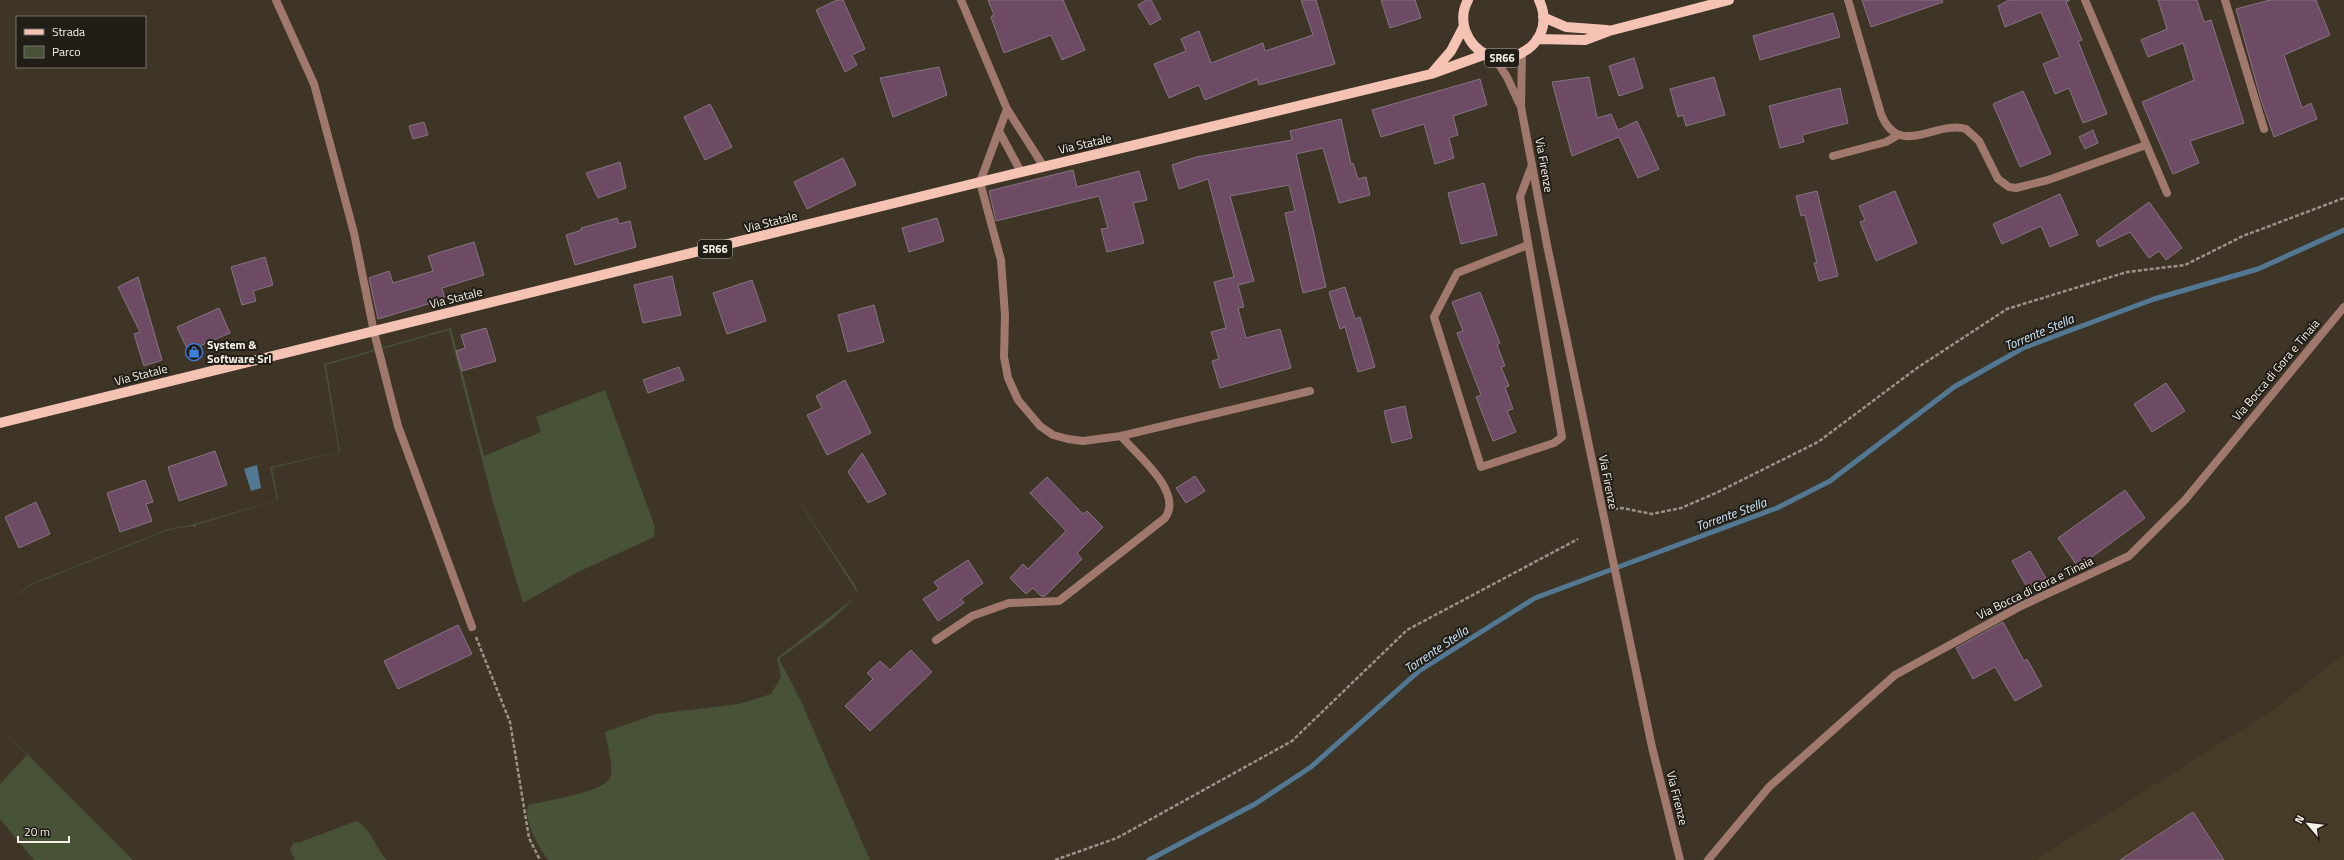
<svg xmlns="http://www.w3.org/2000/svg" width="2344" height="860" viewBox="0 0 2344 860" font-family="'Titillium Web',sans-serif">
<rect width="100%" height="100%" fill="#3e3527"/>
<path fill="#473a26" d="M2344,654v206h-309l241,-152z"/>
<path fill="#475237" d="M451,328l33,128 57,-24 -5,-15 69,-27 50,137 119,-51h5l10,10 66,99 3,6c-12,23 -58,52 -79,68l21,40 70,161h-322c-9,-13 -25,-38 -20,-55 16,-4 76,-13 82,-27 4,-9 -3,-35 -5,-46l51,-18 83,-10 32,-10 10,-17 -4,-19 77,-60 3,-6 -68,-106 -10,-10h-5l-119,51 -1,10 -76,35 -55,31 -31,-104 -43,-169 -123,35 14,87 -68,16 6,32 -82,25v3l-4,-2 -24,4 -137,55 -31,23 31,-24 137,-55 23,-4 86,-25 -7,-33 69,-15 -15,-88z
M0,727l133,133h-99l-34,-41v-35l27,-29z
M356,821c16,7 19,27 31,39h-92l-5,-10 3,-7 8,-1z"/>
<path fill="#537893" d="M257,465l4,23 -10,3 -7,-22z"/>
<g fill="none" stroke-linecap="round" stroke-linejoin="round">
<path stroke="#537893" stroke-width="5" d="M1149,860l106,-56 56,-37 108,-96 116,-73 242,-90 53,-27 124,-94 69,-39 131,-49 104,-30 86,-39"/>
</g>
<path fill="#6d4b64" stroke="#857581" d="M837,0h6l22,49 -13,6 5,10 -12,7 -29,-62z
M988,0h75l22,50 -23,10 -11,-25 -47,18 -13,-36 3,-2z
M1146,0h5l10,19 -11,6 -12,-20z
M1301,0h15l19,64 -76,21 -2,-6 -52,21 -6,-15 -30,13 -15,-34 32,-13 -5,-12 18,-8 12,32 52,-20 2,8 48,-16z
M1381,0h34l6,18 -31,10z
M1862,0h80l1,2 -72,25z
M2009,0h61l-4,2 16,38 -4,1 29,73 -24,9 -14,-35 -14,6 -12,-30 17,-7 -19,-45 -36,15 -7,-21z
M2158,0h39l7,22 7,-2 33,103 -54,18 9,22 -26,11 -31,-72 52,-22 -11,-37 -35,14 -7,-17 26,-11z
M2270,0h46l14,35 -46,20 18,53 9,-5 6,16 -43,18 -13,-37 -25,-91z
M1833,13l7,24 -80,23 -7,-24z
M1634,58l9,30 -24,8 -10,-30z
M939,67l8,28 -54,22 -13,-39z
M1589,77l8,41 14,-4 7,16 19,-9 22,48 -21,9 -19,-41 -47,19 -20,-74z
M1714,77l11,38 -39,11 -3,-11 -5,2 -8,-28z
M1480,79l7,26 -34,11 5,19 -9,3 5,20 -19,6 -11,-40 -43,13 -9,-27z
M1840,88l8,35 -46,12 2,7 -24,6 -11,-42z
M2023,91l28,63 -31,13 -27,-63z
M710,104l22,43 -27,13 -21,-43z
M1341,119l10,45 2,-1 5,16 8,-2 4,18 -31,8 -16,-55 -27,6 30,133 -23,6 -18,-80 10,-2 -6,-26 -59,11 24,85 -16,4 6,22 -6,1 8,30 34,-9 11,39 -71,20 -8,-27 7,-2 -8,-27 15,-4 -12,-46 20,-5 -26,-98 -29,10 -7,-24 24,-8 96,-17 -2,-9z
M424,122l4,13 -15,4 -4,-13z
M2093,130l5,13 -13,6 -6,-12z
M843,158l13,27 -49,24 -13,-27z
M620,162l6,26 -28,10 -12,-25z
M1073,170l4,17 62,-16 8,29 -14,3 11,40 -37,9 -6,-23 7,-1 -9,-32 -103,25 -7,-30z
M1484,183l13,52 -36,9 -13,-51z
M1817,191l21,85 -19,5 -5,-18h3l-12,-48 -4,1 -5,-20z
M1895,191l22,52 -41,18 -16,-39 5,-2 -6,-14z
M2060,194l18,41 -28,12 -9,-21 -39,18 -9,-20z
M2149,202l33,46 -16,12 -7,-9 -10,7 -19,-26 -31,15 -3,-6z
M617,218l2,6 11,-3 6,26 -61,18 -9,-30 16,-5 -1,-2z
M937,218l7,23 -35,11 -7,-24z
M474,242l10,33 -42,13 3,11 -67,20 -9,-41 20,-7 4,12 40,-12 -5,-15z
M265,257l8,28 -20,6 3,10 -14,4 -11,-38z
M672,276l9,39 -38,8 -9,-38z
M138,277l24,83 -18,6 -10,-32 6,-2 -22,-45z
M752,280l14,41 -39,13 -14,-41z
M1345,287l10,32 5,-2 15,50 -17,5 -13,-45 -5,2 -11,-37z
M1480,292l20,51 -3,2 8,21 -4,1 8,19 -4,1 8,22 -6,2 9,21 -23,9 -17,-44 5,-2 -24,-62 6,-2 -11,-29z
M874,305l10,37 -36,10 -10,-37z
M219,308l11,25 -42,18 -11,-24z
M486,328l10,33 -34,10 -6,-20 9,-3 -4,-13z
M679,367l5,13 -36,13 -5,-13z
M845,380l26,53 -44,22 -20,-40 15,-7 -6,-12z
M2166,383l19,28 -33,21 -18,-28z
M1405,406l7,32 -20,5 -8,-32z
M215,451l12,34 -48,16 -11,-34z
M862,453l24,41 -18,9 -20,-31z
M1195,476l10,15 -19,12 -10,-15z
M1047,477l36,37 4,-3 16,16 -26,26 5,6 -37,37h-4l-8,-8 -7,6 -16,-16 13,-14 5,5 38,-38 -36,-38z
M145,480l8,22 -7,2 6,17 -32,11 -13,-39z
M2125,490l20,28 -67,49 -20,-29z
M36,502l14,32 -31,14 -14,-31z
M2030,551l16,27 -18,11 -16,-28z
M968,560l15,23 -22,16 3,4 -26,18 -15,-22 16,-10 -5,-7z
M2003,622l21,39 3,-2 15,27 -27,15 -20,-34 -22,12 -17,-31z
M458,625l14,29 -74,35 -14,-28z
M911,650l21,22 -62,59 -25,-25 28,-27 -6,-6 13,-12 10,9z
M2193,812l31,48h-104z"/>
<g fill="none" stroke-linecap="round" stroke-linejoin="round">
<path stroke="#9b9388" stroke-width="2.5" stroke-dasharray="4 2" stroke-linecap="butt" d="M1614,509l8,-1 30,6 29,-6 35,-15 102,-51 99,-74 90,-59 120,-37 58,-7 58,-29 101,-38
M476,637l34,85 19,116 11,22
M1055,860l62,-22 175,-97 115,-111 171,-91"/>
<path stroke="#a1796c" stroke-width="8" d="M374,332l24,94 74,201"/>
<path stroke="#a1796c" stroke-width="8" d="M276,0l38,84 40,149 20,99
M961,0l46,109 37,58
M1848,0l33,114c18,45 54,6 85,15l13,12 19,38 11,8 7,1 32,-8 98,-35
M2085,0l82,193
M2225,0l39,129
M1007,109l-27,73 21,78 4,55 -1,42 4,21 10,22 22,26 13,9 15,4 15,2 38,-5 189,-45
M999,131l22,41
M1833,156l53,-14 12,-7
M1528,245l-71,28 -23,44 47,150 73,-24 8,-6 -42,-240 12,-32
M936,640l36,-24 37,-13 50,-2 106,-83c19,-26 -28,-63 -44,-82
M1708,860l61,-73 126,-112 126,-69 108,-50 56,-56 159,-193"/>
<path stroke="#a1796c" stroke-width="8" d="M1522,54l-1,53 26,138 105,502 28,113
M1494,57l13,20 13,28"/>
<path stroke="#f5c3b4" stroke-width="10" d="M1468,0c-5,9 -6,20 -3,30 20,54 98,21 74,-30
M1543,17l23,10 41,3
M1537,39l48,1 24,-9 120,-31
M1432,73l19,-22 13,-25
M0,423l980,-241 451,-108 55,-20"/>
</g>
<defs>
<g id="shop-ring" transform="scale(0.9)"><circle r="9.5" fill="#211d17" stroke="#3f7fe0" stroke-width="1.5"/><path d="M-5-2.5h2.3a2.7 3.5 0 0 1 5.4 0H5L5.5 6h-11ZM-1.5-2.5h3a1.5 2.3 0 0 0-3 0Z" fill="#3f7fe0"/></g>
</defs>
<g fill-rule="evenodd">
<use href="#shop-ring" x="194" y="352"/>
</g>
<g text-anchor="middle" stroke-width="4" stroke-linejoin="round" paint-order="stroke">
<g fill="#211d17" stroke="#b7b1aa" stroke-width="1">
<rect x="1485" y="49" width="34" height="18" rx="3"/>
<rect x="698" y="240" width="34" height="18" rx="3"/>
</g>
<g font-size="11" font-weight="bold" fill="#f7f1e9">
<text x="1502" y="62">SR66</text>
<text x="715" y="253">SR66</text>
</g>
<g font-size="12" fill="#f7f1e9" stroke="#211d17">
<text transform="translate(1085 144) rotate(-13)" y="4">Via Statale</text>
<text transform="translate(1544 165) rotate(80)" y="4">Via Firenze</text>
<text transform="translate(771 222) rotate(-14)" y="4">Via Statale</text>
<text transform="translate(456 298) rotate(-14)" y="4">Via Statale</text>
<text transform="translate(2276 370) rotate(-50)" y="4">Via Bocca di Gora e Tinaia</text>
<text transform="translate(141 375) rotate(-14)" y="4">Via Statale</text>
<text transform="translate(1608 482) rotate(79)" y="4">Via Firenze</text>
<text transform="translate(2035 588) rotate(-26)" y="4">Via Bocca di Gora e Tinaia</text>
<text transform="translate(1677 798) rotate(76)" y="4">Via Firenze</text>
</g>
<g font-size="12" font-weight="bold" fill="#f7f1e9" stroke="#211d17" text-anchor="start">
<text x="207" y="349">System &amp;<tspan x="207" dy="14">Software Srl</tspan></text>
</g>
<g font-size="13" font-style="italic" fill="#cde5f8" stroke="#211d17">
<text transform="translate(2039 332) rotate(-23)" y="5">Torrente Stella</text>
<text transform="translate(1731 514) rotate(-20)" y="5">Torrente Stella</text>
<text transform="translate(1436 649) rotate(-34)" y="5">Torrente Stella</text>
</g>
</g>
<rect x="16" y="16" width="130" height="52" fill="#211d17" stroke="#77726b"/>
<rect x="24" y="29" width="20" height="6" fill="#f5c3b4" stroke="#77726b"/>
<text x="52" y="36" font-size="12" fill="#f7f1e9">Strada</text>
<rect x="24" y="46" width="20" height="12" fill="#475237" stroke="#77726b"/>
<text x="52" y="56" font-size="12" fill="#f7f1e9">Parco</text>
<g transform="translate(2308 824) rotate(298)" stroke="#211d17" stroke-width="3" paint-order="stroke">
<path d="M0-3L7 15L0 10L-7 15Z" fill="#f7f1e9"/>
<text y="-6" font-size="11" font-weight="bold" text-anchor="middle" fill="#f7f1e9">N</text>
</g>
<path d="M18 836v6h51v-6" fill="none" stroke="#f7f1e9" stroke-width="2"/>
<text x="24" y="836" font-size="12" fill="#f7f1e9" stroke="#211d17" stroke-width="3" paint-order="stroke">20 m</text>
</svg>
